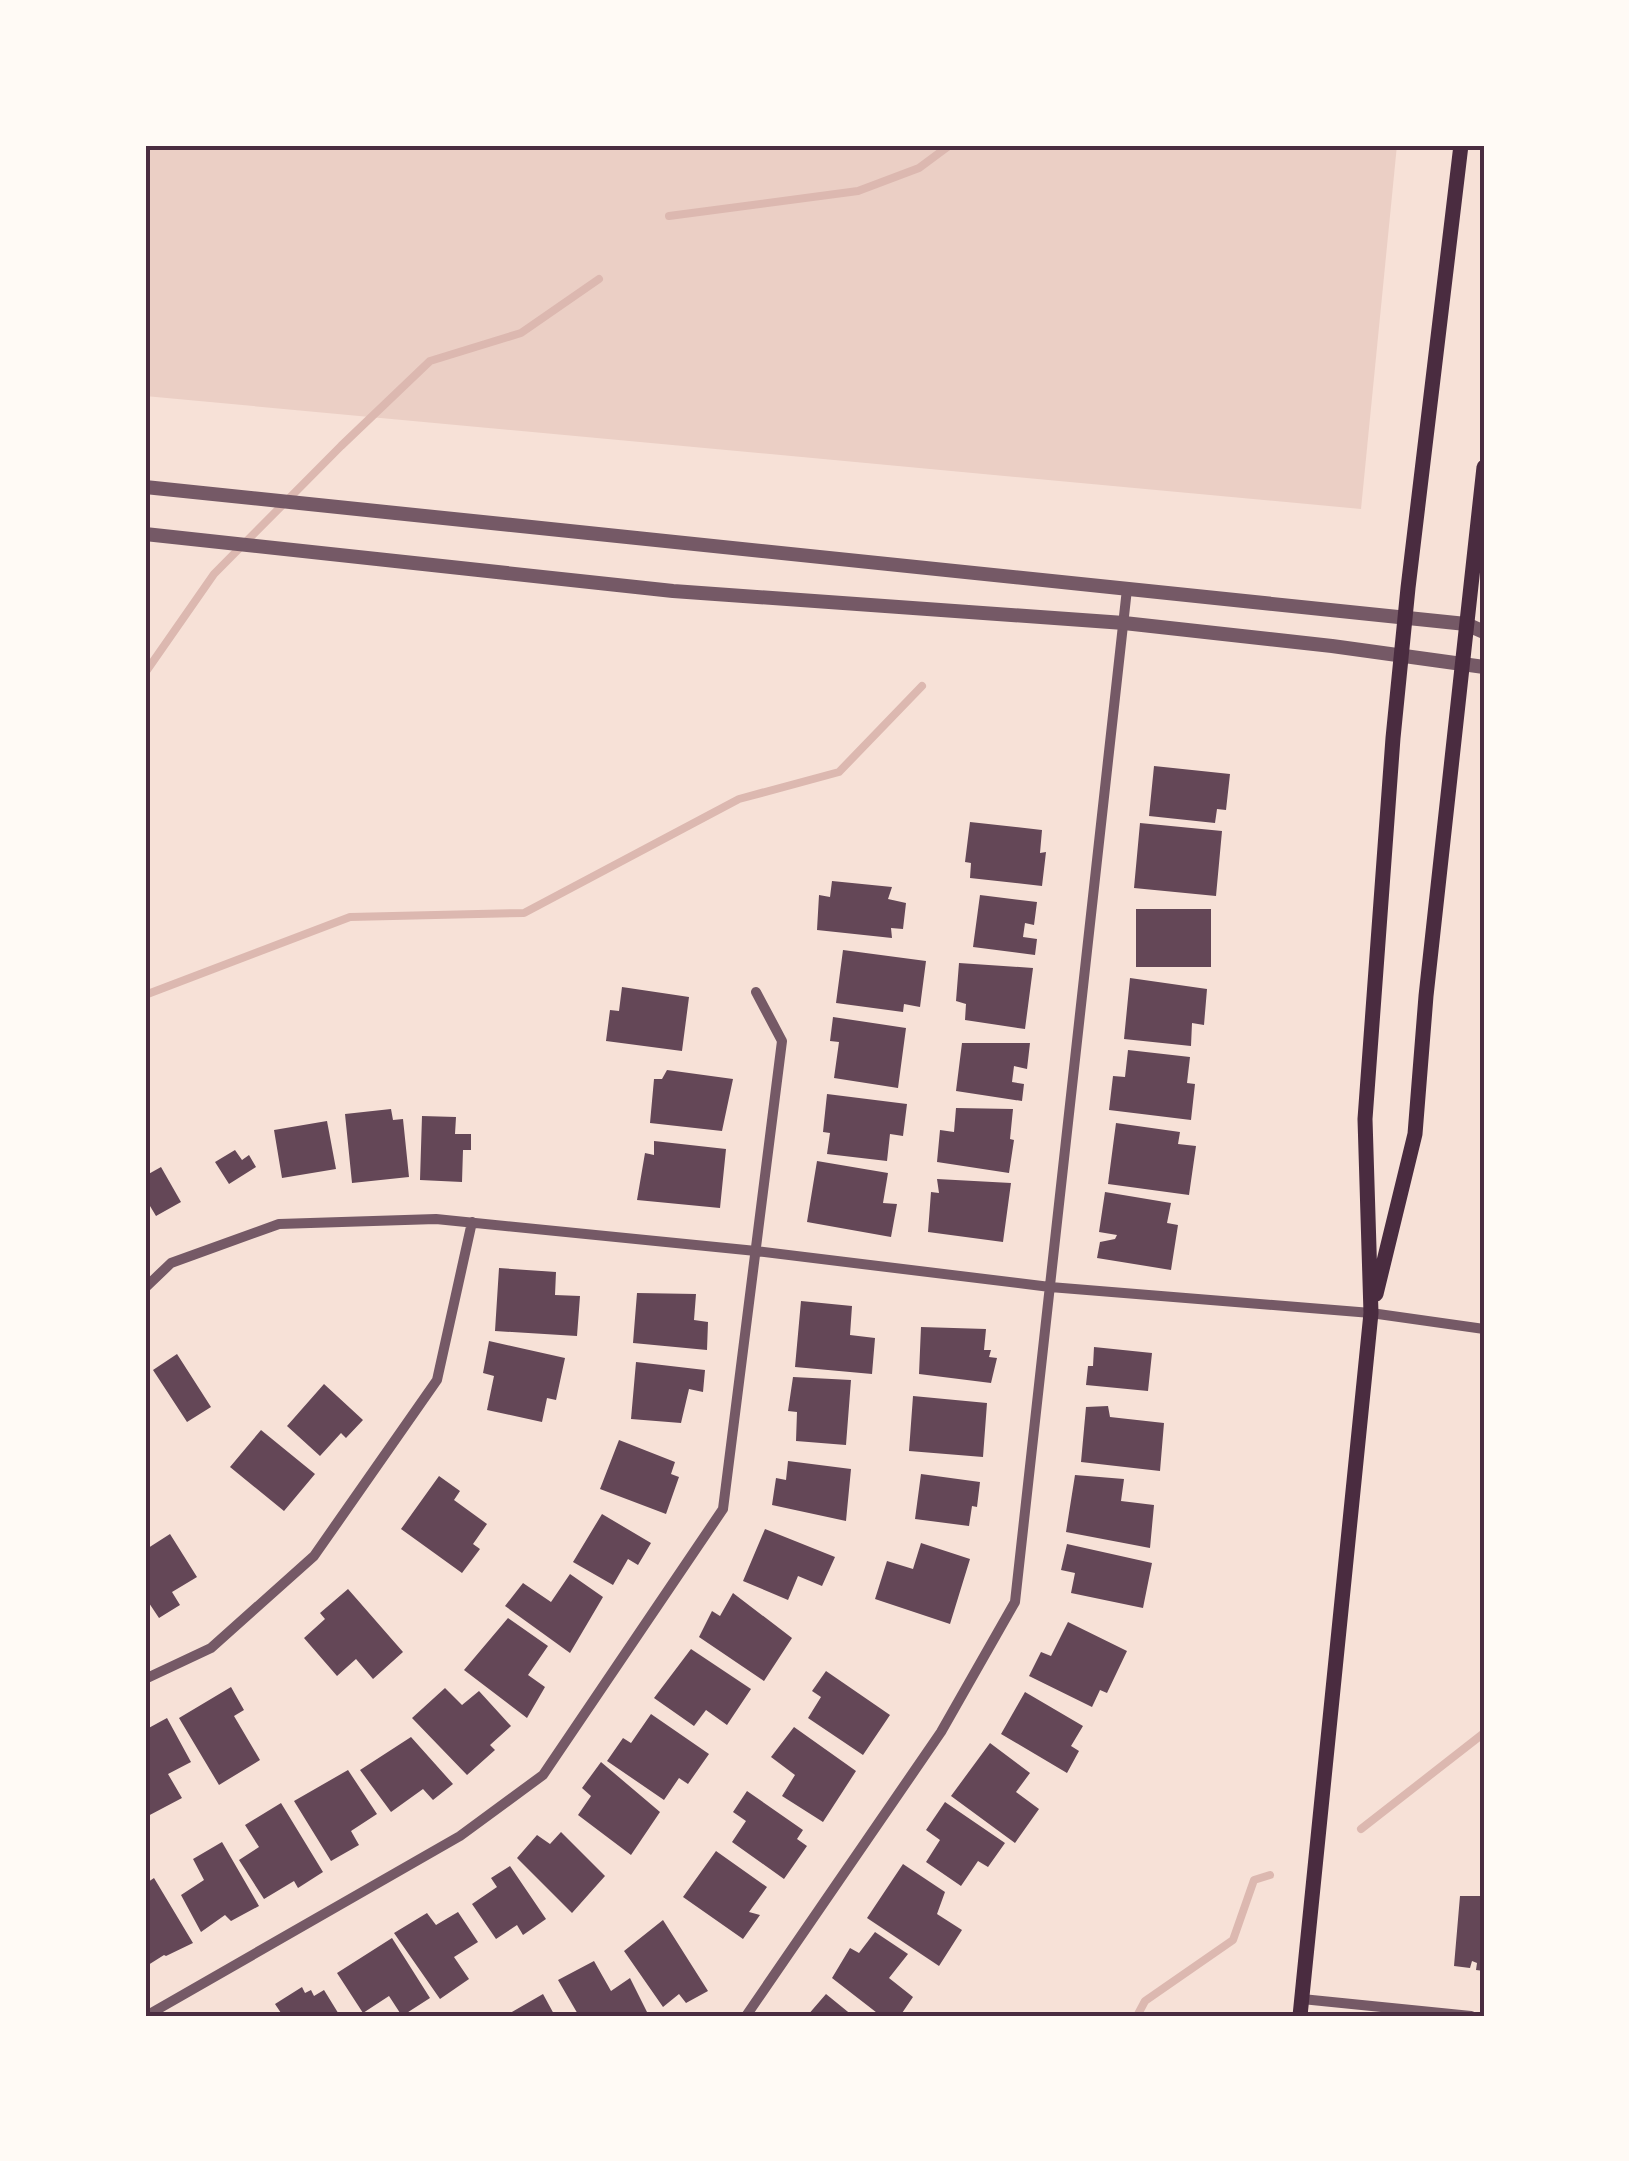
<svg xmlns="http://www.w3.org/2000/svg" width="1629" height="2161" viewBox="0 0 1629 2161" font-family="Figtree,sans-serif">
<rect width="100%" height="100%" fill="#f7e1d7"/>
<path fill="#ebcfc5" d="M145,145h1252l-36,364 -1216,-113z"/>
<g fill="none" stroke-linecap="round" stroke-linejoin="round">
<path stroke="#dcb8b0" stroke-width="8" d="M669,216l189,-25 61,-23 31,-23
M145,673l69,-99 127,-128 89,-85 91,-28 78,-54
M145,995l205,-78 174,-4 215,-114 100,-27 83,-86
M1361,1829l123,-96
M1137,2016l8,-15 88,-61 21,-60 16,-5"/>
</g>
<path fill="#644757" d="M1154,766l76,8 -4,36 -9,-1 -2,14 -66,-7z
M970,822l72,8 -2,23 6,-1 -4,34 -72,-8 1,-15 -6,-1z
M1140,823l82,8 -6,65 -82,-8z
M832,881l60,6 -4,12 18,4 -3,26 -12,-1 1,10 -75,-8 2,-35 11,2z
M980,895l57,7 -3,23 -9,-2 -2,14 14,2 -2,16 -62,-8z
M1136,909h75v58h-75z
M843,950l83,11 -6,46 -16,-3 -1,8 -67,-9z
M959,963l74,5 -8,61 -60,-9 1,-16 -10,-3z
M1130,978l77,11 -3,36 -12,-2 -1,23 -67,-7z
M622,987l67,10 -7,54 -76,-10 4,-31 9,1z
M833,1017l73,11 -8,60 -64,-10 5,-36 -9,-1z
M962,1043h68l-3,26 -13,-3 -2,16 12,2 -2,17 -66,-10z
M1128,1050l62,7 -3,26 8,1 -4,36 -82,-10 4,-34 12,1z
M667,1070l66,9 -11,52 -72,-8 4,-44h8z
M827,1094l80,10 -4,32 -13,-2 -3,27 -60,-7 3,-21 -7,-1z
M956,1108l57,1 -3,30 4,1 -5,33 -72,-11 3,-32 14,2z
M391,1109l2,11 10,-1 6,58 -57,6 -7,-69z
M422,1116l34,1 -1,17h16v16h-8l-1,32 -42,-2z
M327,1121l9,48 -54,9 -8,-48z
M1116,1123l64,9 -2,12 18,2 -7,49 -81,-11z
M654,1141l72,8 -6,59 -83,-8 8,-47 9,2z
M235,1150l7,10 7,-5 7,12 -27,17 -14,-22z
M817,1161l71,12 -5,30 14,1 -6,33 -84,-15z
M161,1167l20,35 -25,14 -9,-15 -2,1v-26z
M937,1179l74,4 -8,59 -75,-10 3,-40 8,1z
M1105,1192l66,11 -4,20 11,2 -7,45 -74,-12 3,-16 15,-3 2,-4 -18,-3z
M499,1268l57,4 -1,23 25,1 -3,40 -82,-5z
M637,1293l59,1 -2,26 14,2 -1,28 -74,-7z
M801,1301l51,5 -2,29 25,3 -3,36 -77,-7z
M921,1327l65,2 -2,21h7l-2,7 8,1 -6,25 -72,-9z
M489,1341l76,17 -9,42 -9,-2 -5,24 -55,-12 7,-34 -11,-3z
M1094,1347l58,6 -4,38 -62,-6 2,-19h5z
M177,1354l34,53 -24,15 -34,-52z
M636,1362l69,8 -2,22 -14,-3 -8,34 -50,-4z
M793,1377l58,3 -5,65 -50,-4 1,-29 -9,-1z
M324,1384l39,36 -17,18 -5,-5 -21,23 -33,-30z
M913,1396l74,7 -4,54 -74,-6z
M1108,1406l2,11 54,6 -4,48 -79,-9 5,-55z
M261,1430l54,44 -31,37 -54,-44z
M619,1440l56,22 -4,12 8,3 -13,37 -66,-25z
M788,1461l63,8 -5,52 -74,-16 4,-27 10,2z
M921,1474l59,8 -3,25 -5,-1 -3,20 -54,-7z
M1075,1475l49,4 -3,22 33,4 -4,43 -84,-16z
M439,1476l21,15 -6,9 33,24 -14,20 7,5 -18,24 -61,-44z
M602,1514l49,29 -13,22 -10,-6 -15,26 -40,-23z
M765,1529l70,28 -13,29 -24,-10 -10,24 -45,-19z
M170,1534l27,43 -25,15 8,13 -21,13 -14,-21v-47z
M921,1543l49,16 -20,65 -75,-25 12,-38 26,8z
M1067,1544l85,19 -9,45 -72,-15 4,-20 -14,-3z
M570,1574l33,23 -33,56 -65,-47 18,-23 28,19z
M348,1589l55,63 -30,27 -17,-20 -19,17 -33,-38 21,-19 -5,-6z
M733,1593l59,45 -28,43 -65,-44 13,-26 8,5z
M508,1618l40,28 -20,29 17,12 -18,31 -63,-48z
M1068,1622l59,29 -20,42 -7,-3 -8,17 -63,-31 12,-24 10,4z
M691,1649l60,40 -24,36 -21,-15 -12,16 -40,-28z
M826,1671l64,44 -27,40 -55,-37 13,-21 -9,-6z
M231,1687l13,23 -10,6 26,44 -41,25 -40,-67z
M445,1688l17,17 17,-14 32,35 -21,19 5,5 -28,25 -55,-57z
M1025,1692l58,34 -12,20 8,5 -12,22 -66,-39z
M651,1714l58,40 -21,30 -9,-6 -15,22 -57,-39 16,-23 8,5z
M167,1718l24,44 -23,12 14,24 -36,19 -1,-87z
M794,1727l62,44 -33,51 -41,-26 13,-21 -24,-18z
M411,1737l42,47 -20,16 -10,-11 -32,23 -31,-42z
M990,1743l40,30 -14,19 23,17 -24,34 -64,-47z
M601,1762l59,50 -29,43 -53,-40 13,-19 -9,-8z
M348,1770l29,44 -26,17 8,14 -28,16 -37,-60z
M747,1791l56,39 -6,9 10,7 -23,33 -52,-37 14,-21 -13,-9z
M945,1802l60,41 -17,24 -10,-6 -17,25 -35,-24 14,-22 -14,-10z
M281,1803l42,69 -25,16 -4,-7 -30,18 -25,-39 20,-13 -14,-22z
M561,1832l44,44 -33,37 -55,-55 20,-23 13,9z
M222,1842l37,64 -28,15 -6,-6 -24,17 -20,-37 23,-15 -11,-21z
M716,1851l51,36 -18,25 11,3 -17,24 -60,-42z
M903,1864l42,28 -8,22 25,16 -23,36 -72,-48z
M510,1866l36,53 -23,16 -6,-10 -21,14 -24,-35 25,-17 -6,-9z
M154,1878l39,65 -27,13 -2,-1 -19,12v-83z
M1460,1896h24v75l-8,-1 1,-7 -5,-2 -2,7 -16,-2z
M458,1912l20,30 -24,15 15,22 -29,20 -46,-66 33,-20 9,12z
M663,1920l45,71 -22,12 -7,-9 -16,13 -39,-56z
M875,1932l33,22 -19,24 24,19 -13,19h-19l-49,-38 18,-30 9,5z
M392,1938l38,60 -28,18 -13,-20 -26,17 -26,-40z
M594,1961l17,30 19,-13 19,38h-70l-21,-36z
M302,1987l3,6 6,-3 3,6 10,-6 16,26h-57l-8,-12z
M543,1994l12,22h-50z
M826,1994l27,22h-46z"/>
<g fill="none" stroke-linecap="round" stroke-linejoin="round">
<path stroke="#755966" stroke-width="10" d="M145,1288l26,-25 108,-39 157,-5 320,32 294,36 321,26 113,16
M145,1679l66,-31 103,-92 123,-176 35,-158
M1302,1999l169,17
M146,2016l314,-180 83,-61 180,-266 59,-468 -26,-49
M746,2016l195,-284 74,-130 112,-1013"/>
<path stroke="#755966" stroke-width="14" d="M145,487l1321,137 18,8
M145,534l528,57 451,32 208,23 152,21"/>
<path stroke="#4a2c40" stroke-width="15" d="M1376,1294l39,-160 11,-138 58,-529
M1300,2016l71,-703 -6,-194 28,-381 15,-150 53,-443"/>
</g>
<rect width="1629" height="2161" fill="none" stroke="#fffaf5" stroke-width="295"/>
<rect x="148" y="148" width="1334" height="1866" fill="none" stroke="#4a2c40" stroke-width="4"/>
</svg>
